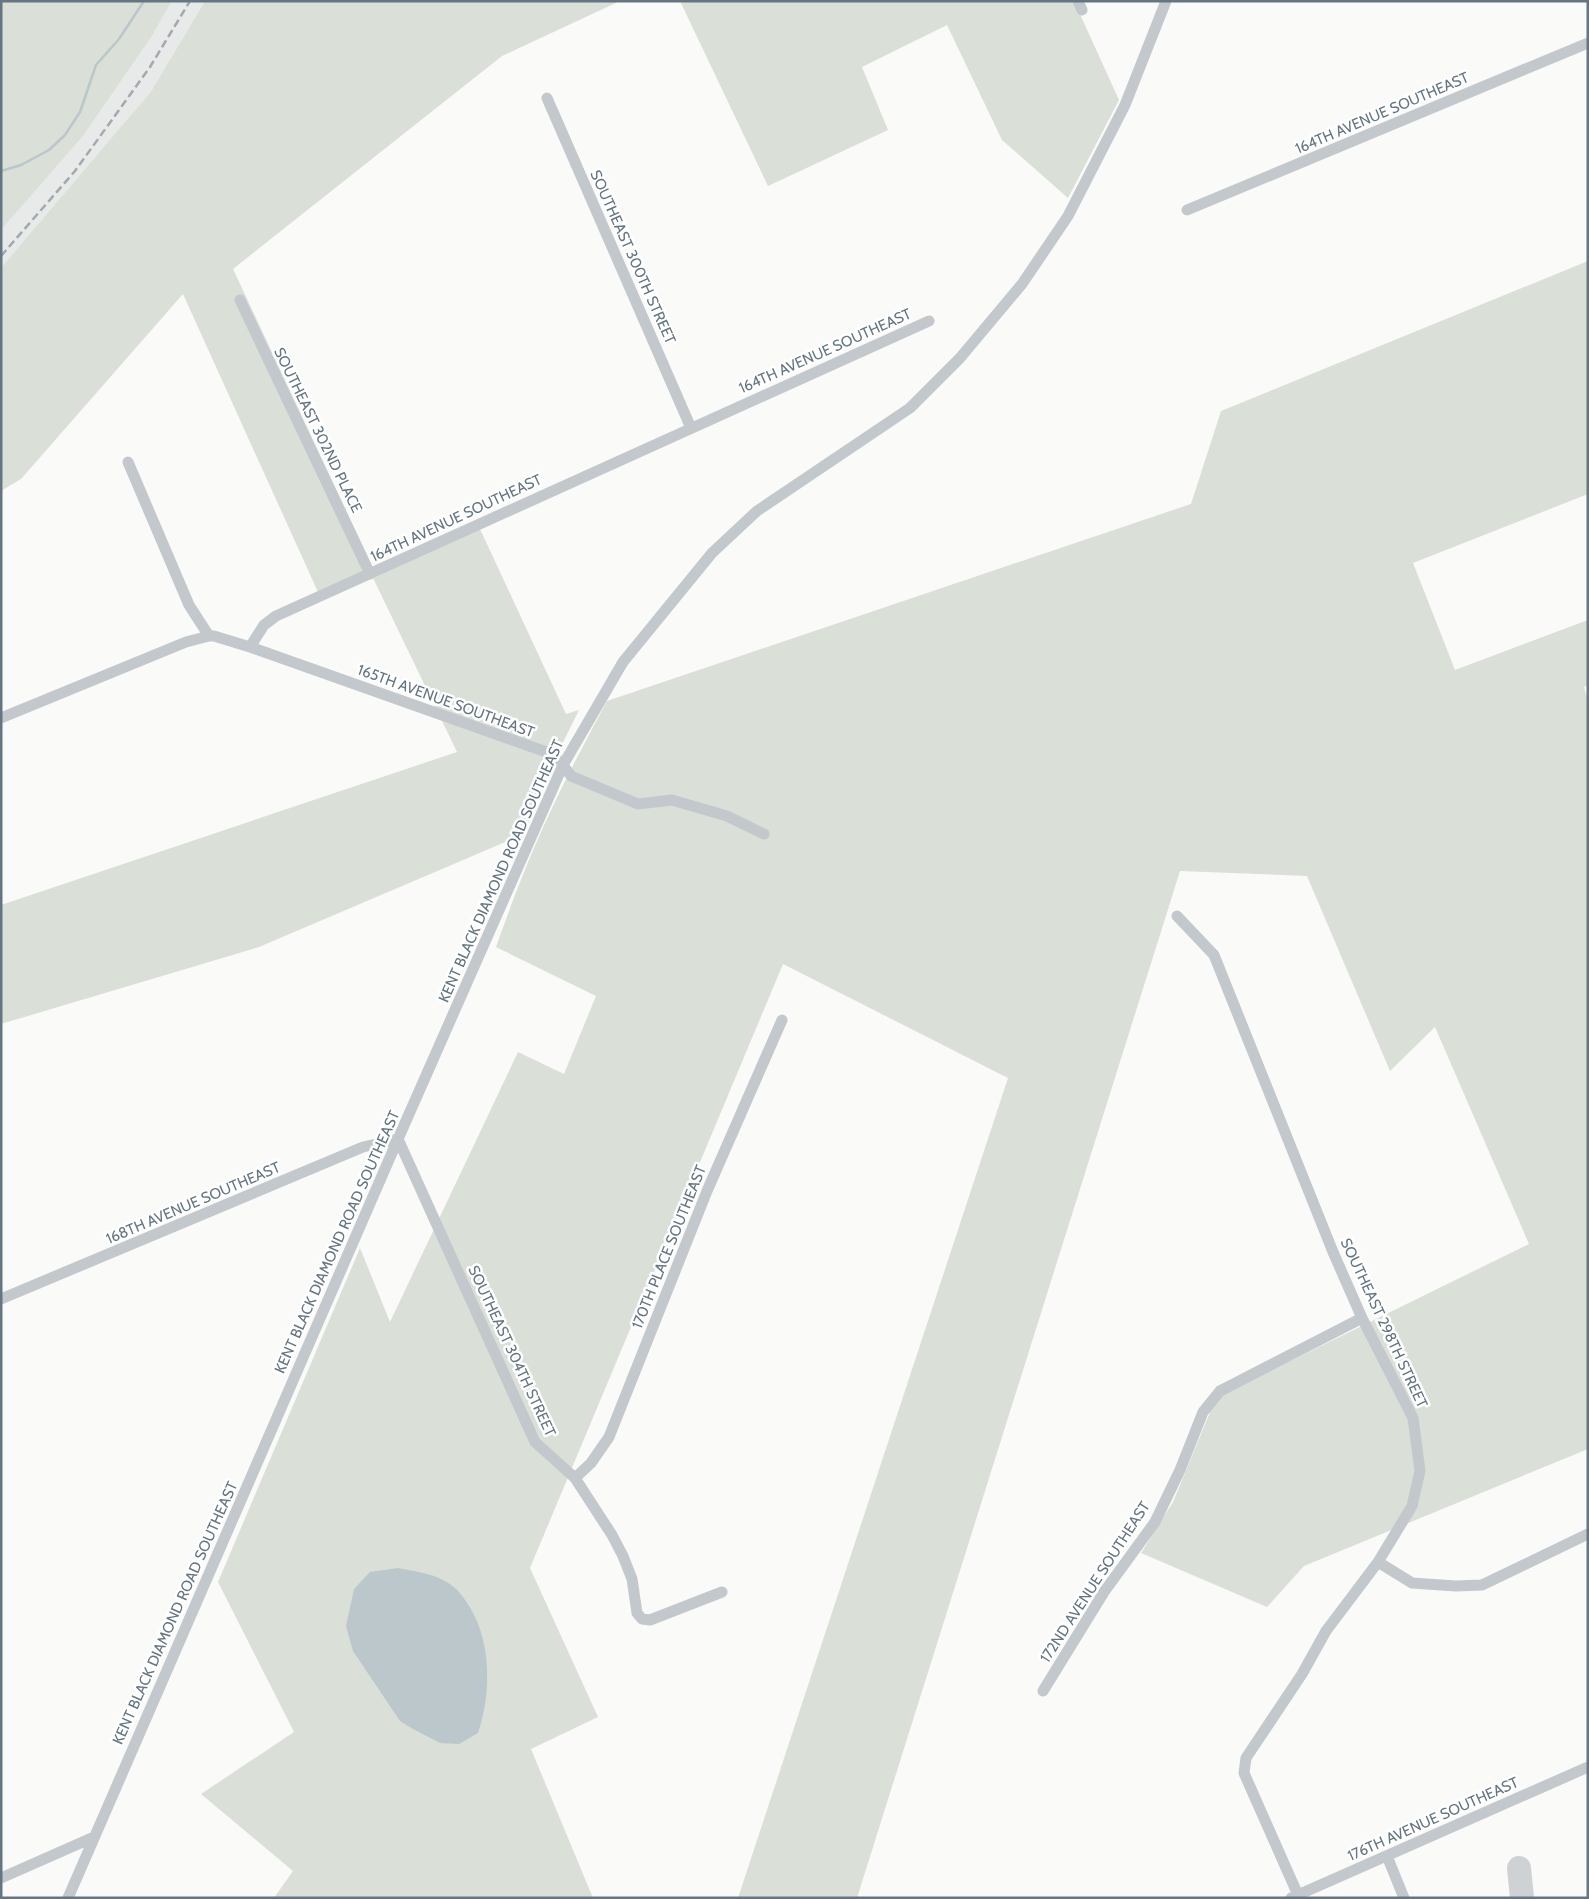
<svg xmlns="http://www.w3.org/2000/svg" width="1589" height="1899" viewBox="0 0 1589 1899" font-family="Cabin,sans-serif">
<rect width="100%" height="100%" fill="#fafaf8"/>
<path fill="#e8e9e9" d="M172,1h33l-55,92 -149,184v-47l82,-94 69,-100z"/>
<path fill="#dadfd7" d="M1,1h171l-20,35 -69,100 -82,94z
M205,1h415l-118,55 -269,213 140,299 -55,24 -135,-298 -162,185 -20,12v-223l149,-175z
M680,1h394l45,99 -51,98 -66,-58 -55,-115 -85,42 26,63 -120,56z
M1588,261v233l-175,69 42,107 133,-50v65l-4,2 4,15v747l-284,117 -37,41 -126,-54 32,-51 40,-97 12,-12 304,-149 -94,-217 -45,44 -83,-195 -127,-5 -323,1027h-119l270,-820 -225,-114 -253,604 68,149 -67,32 62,149h-319l19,-27 -92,-77 93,-62 -76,-150 142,-334 30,74 128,-270 46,22 32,-78 -100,-49c12,-33 24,-67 38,-99 22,-51 47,-99 73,-147l584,-197 30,-93z
M480,529l86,185 13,-4 -34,69 -25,65 -10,-4 -251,107 -258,77v-119l456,-153 -84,-174z"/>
<path fill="#bbc7cb" d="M398,1568c20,4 41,6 57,20 4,3 7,8 10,12 27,36 27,93 13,133l-19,11 -19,-1 -27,-14 -13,-8 -47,-70 -7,-25 8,-37 16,-17z"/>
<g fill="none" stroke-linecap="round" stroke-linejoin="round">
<path stroke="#bbc7cb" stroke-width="2.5" d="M1,171l20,-6 28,-15 16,-15 15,-23 16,-47 23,-26 25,-38"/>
<path stroke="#ced2d4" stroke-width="24" d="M1519,1868l3,30"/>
<path stroke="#c3c8cc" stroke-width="11" d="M1078,1l4,9
M547,98l144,330
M1187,210l401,-167
M240,300l130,274
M128,462l61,143 20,31
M250,647l302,107 11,11 8,11 67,28 34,-4 55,16 37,18
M1,718l185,-76 23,-6h5l36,11 14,-22 12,-9 653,-295
M1177,916l37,39 119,297 29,66 51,100 7,53 -8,35 -34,56 -52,69 -24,43 -56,84 -2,15 54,122
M1,1299l362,-152 35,-8 137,303 40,36 37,57 11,21 9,23 5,34 5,6 8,1 72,-28
M575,1478l16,-15 18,-26 98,-246 75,-171
M1378,1562l34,21 44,3 26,-1 106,-51
M1043,1691l61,-99 51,-70 25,-52 23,-58 17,-21 142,-73
M1387,1856l17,42
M1,1878l93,-41
M68,1898l330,-759 165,-374 60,-103 89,-109 45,-42 153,-103 50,-50 62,-74 46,-68 57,-111 41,-104
M1291,1898l297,-131"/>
<path stroke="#a2aab0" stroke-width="2.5" stroke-dasharray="8 4" stroke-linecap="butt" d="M1,256l74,-85 75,-104 40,-66"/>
</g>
<g text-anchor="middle" stroke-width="5" stroke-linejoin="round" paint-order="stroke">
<g font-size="15" fill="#657683" stroke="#fff">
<text transform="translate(1382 113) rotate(-23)" y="5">164TH AVENUE SOUTHEAST</text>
<text transform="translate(633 257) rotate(66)" y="5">SOUTHEAST 300TH STREET</text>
<text transform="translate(825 351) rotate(-24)" y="5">164TH AVENUE SOUTHEAST</text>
<text transform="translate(318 430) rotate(64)" y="5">SOUTHEAST 302ND PLACE</text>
<text transform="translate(456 518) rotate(-25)" y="5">164TH AVENUE SOUTHEAST</text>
<text transform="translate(446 701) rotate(20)" y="5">165TH AVENUE SOUTHEAST</text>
<text transform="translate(501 871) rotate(-66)" y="5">KENT BLACK DIAMOND ROAD SOUTHEAST</text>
<text transform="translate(193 1203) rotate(-23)" y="5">168TH AVENUE SOUTHEAST</text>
<text transform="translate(337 1242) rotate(-66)" y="5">KENT BLACK DIAMOND ROAD SOUTHEAST</text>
<text transform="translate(669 1247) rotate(-68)" y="5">170TH PLACE SOUTHEAST</text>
<text transform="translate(1384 1323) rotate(65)" y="5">SOUTHEAST 298TH STREET</text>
<text transform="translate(512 1351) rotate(65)" y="5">SOUTHEAST 304TH STREET</text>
<text transform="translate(1095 1582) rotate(-57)" y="5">172ND AVENUE SOUTHEAST</text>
<text transform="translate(175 1613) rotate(-66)" y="5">KENT BLACK DIAMOND ROAD SOUTHEAST</text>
<text transform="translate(1433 1819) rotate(-24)" y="5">176TH AVENUE SOUTHEAST</text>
</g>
</g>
<rect width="1589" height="1899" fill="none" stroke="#657683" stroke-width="5"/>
</svg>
